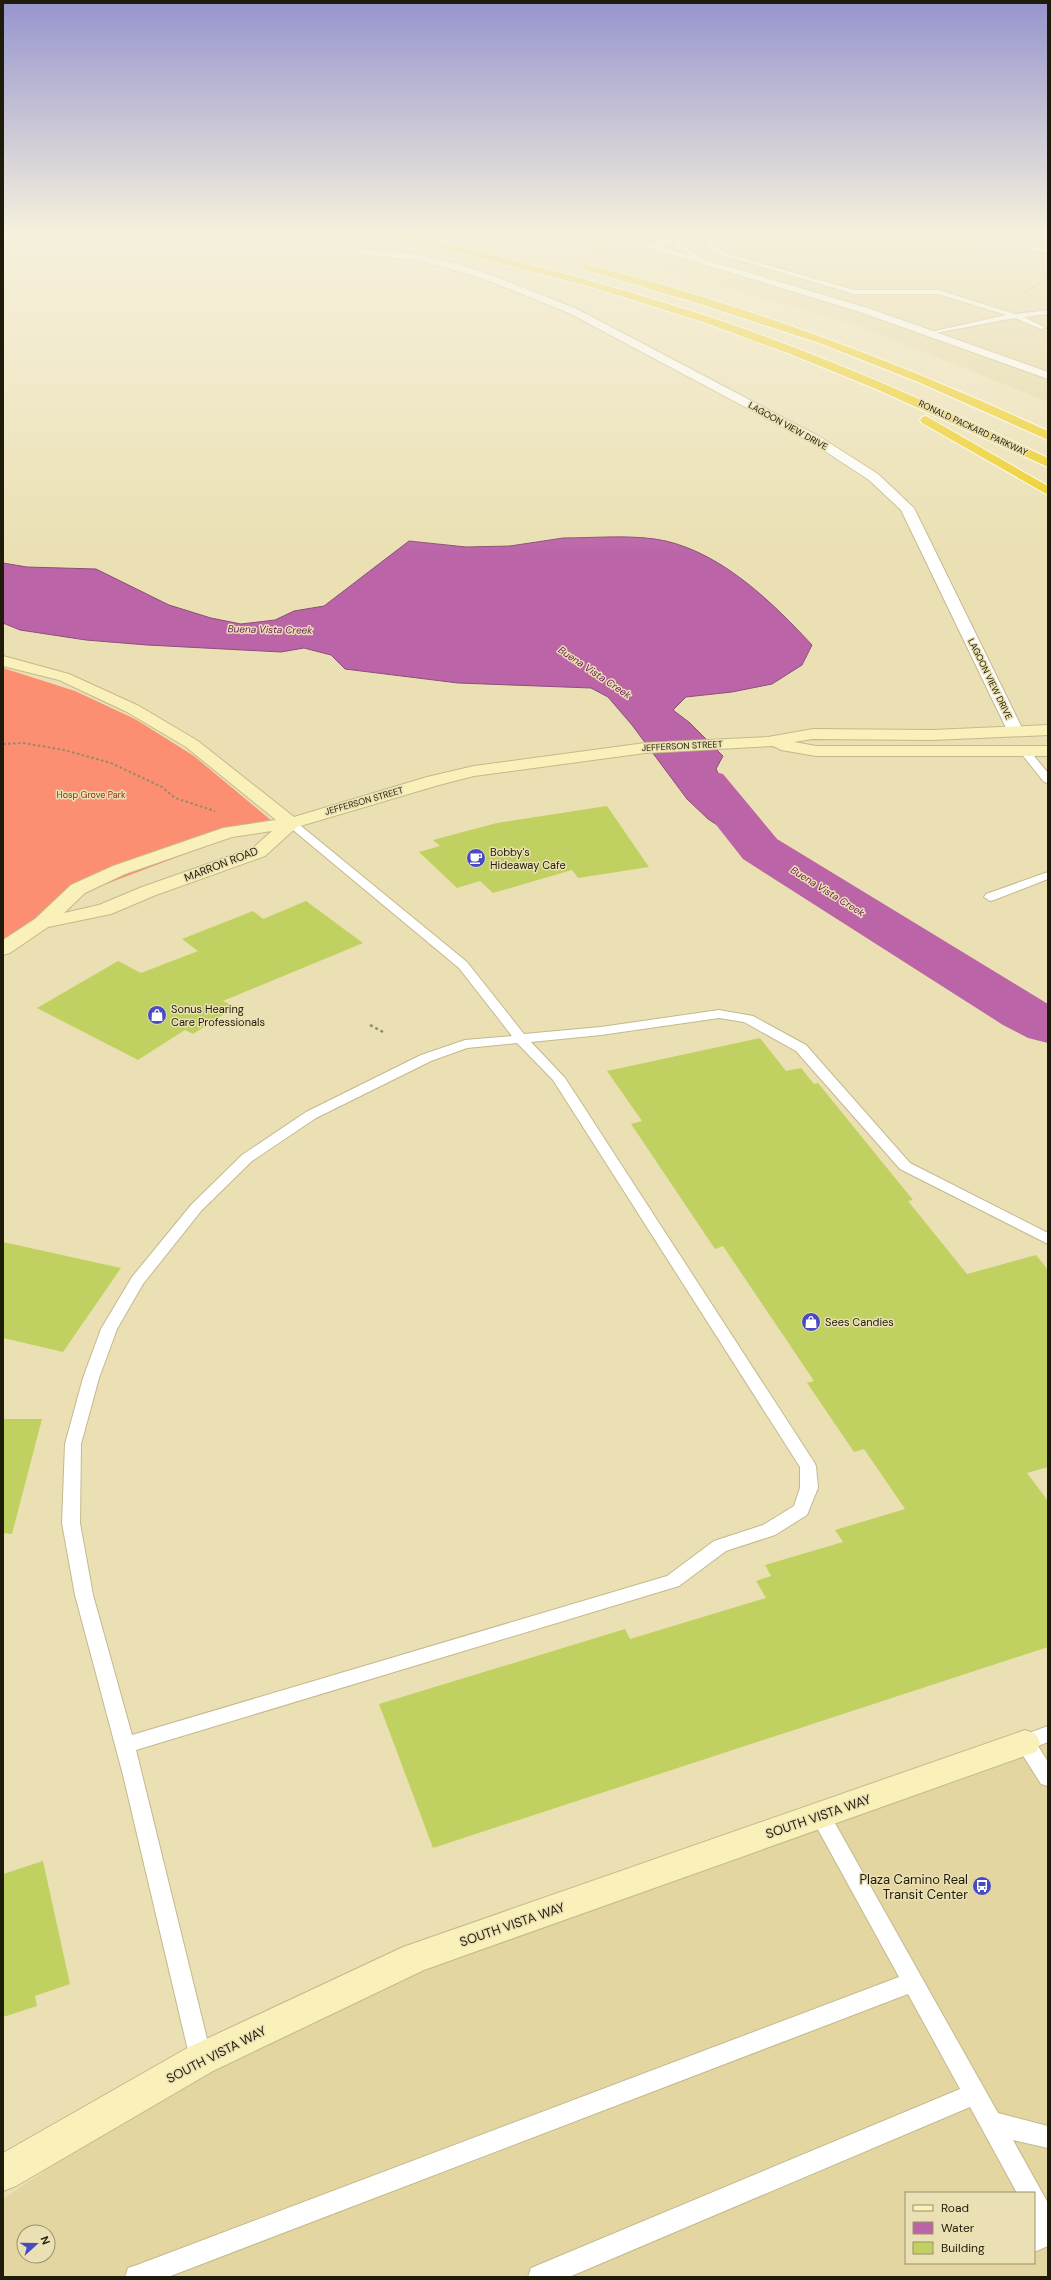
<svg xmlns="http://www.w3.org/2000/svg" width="1051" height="2280" viewBox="0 0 1051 2280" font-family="'DM Sans',sans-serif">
<rect width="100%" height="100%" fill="#ebe0b3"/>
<path fill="#e3d6a1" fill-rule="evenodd" d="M518,235h530v167l-191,-77 -245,-70z
M1048,1734v543h-1045v-78l166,-112 174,-95zM906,2193h128v70h-128zM24,2232h24v24h-24z"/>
<path fill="#fc8f71" d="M3,668l72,23 60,28 59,37 78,65 -192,73 -77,47z"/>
<path fill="#bb65a8" stroke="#8c4f79" d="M563,538c32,0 71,-4 103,3 58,14 106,61 146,104l-10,20 -30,19 -40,8 -46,5 -13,13 17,13 33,33 -7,13 9,17 42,54 -7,9 -20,-9 -32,-21 -21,-20 -55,-74 -24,-28 -17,-9 -133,-5 -113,-14 -14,-14 -27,-7 -23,4 -134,-7 -61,-5 -66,-10 -17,-7v-60l24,4 69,2 73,36 42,13 30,6 34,-4 19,-9 30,-5 85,-65 57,6 44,-1z"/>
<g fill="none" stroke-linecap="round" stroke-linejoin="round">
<path fill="#bb65a8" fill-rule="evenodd" d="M707,770l16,4 54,65 271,165v39l-20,-5 -25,-13 -260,-166 -59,-75 7,-10z"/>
</g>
<path fill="#c1d161" d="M607,806l42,61 -71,11 -6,-8 -79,23 -13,-12 -23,7 -38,-36 21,-6 -7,-6 64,-17z
M306,901l57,42 -140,58 12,6 -42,27 -8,-4 -47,30 -101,-52 81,-47 23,12 57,-22 -16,-12 71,-28 10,8z
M760,1038l26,33 15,-3 13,16 4,-1 95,117 -5,1 59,73 69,-19 12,15v197l-21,6 21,28v146l-615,201 -54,-144 246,-75 5,10 136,-41 -10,-17 15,-5 -6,-11 78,-23 -8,-12 70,-21 -41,-60 -10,3 -47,-69 7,-2 -91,-135 -8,3 -84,-125 11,-3 -35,-50z
M3,1242l118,26 -58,84 -60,-14z
M3,1419h39l-30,115 -9,-1z
M43,1861l27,123 -35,12 2,10 -34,11v-143z"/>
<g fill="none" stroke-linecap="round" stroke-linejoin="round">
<g stroke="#c3b98d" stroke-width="2">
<path id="lane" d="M589,235h11l55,12 -3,2z
M676,235h6l-2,8 26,18v2h-4l-27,-18z
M710,235h6l-4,5v5l14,8 128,37h85l76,24 33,-4v4l-24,3 22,11 -5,1 -26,-11 -85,16v-2l76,-17 -68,-21h-84l-132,-39 -16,-9v-6z
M948,235h13l87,14v4z
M1025,749l4,1 19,23v10l-4,-1 -24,-30z
M291,820l4,1 172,141 57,72 77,-7 118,-17 34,6 53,29 104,118 138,70v11l-148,-75 -104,-118 -52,-29 -25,-4 -118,17 -70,7 34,36 249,384 2,4 2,22 -11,27 -32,20 -49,16 -47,35 -543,164 76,309 -3,8 -8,3 -8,-3 -3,-8 -67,-284 -48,-180 -13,-72 3,-79 18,-66 18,-49 31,-52 59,-72 51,-50 64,-43 115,-57 44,-15 47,-4 -53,-68 -172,-143 -2,-2 2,-2zM517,1043l36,37 247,387v21l-6,18 -31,19 -49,16 -47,35 -535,159 -39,-140 -13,-72 1,-79 18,-66 18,-49 26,-45 58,-73 51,-50 64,-43 115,-57 36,-13z
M1048,872v7l-54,21 -4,1 -6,-4 2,-3z
M1048,1726v16l-10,4 10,16v24l-7,-2 -26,-41 3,-6z
M820,1806l7,3 171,304 50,13v22l-35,-8 35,63v43l-14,6v-59h-17l-47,-86 -401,170h-41l3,-9 429,-179 -52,-95 -740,283h-43l3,-9 9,-3 762,-288 -89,-162 3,-6z"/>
</g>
<g stroke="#c3b98d" stroke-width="2">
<path id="street" d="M670,235h12l-21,12 207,61 180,64v7l-188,-67 -213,-65z
M360,249l55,5 43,10 41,14 78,31 243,128 58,37 36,34 110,224 -2,3h-12l-2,-3 -107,-222 -32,-30 -58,-38 -242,-129 -77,-31 -41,-13 -36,-9 -58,-6v-4z"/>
</g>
<g stroke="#c3b98d" stroke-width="2">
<path id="secondary" d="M3,656l66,18 70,32 59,35 96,76 133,-40 47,-11 171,-23 123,-6 45,-8 119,1 116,-5v10l-116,5 -119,-1 -19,3 22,4h232v10h-232l-35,-6 -8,-4 -128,7 -171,23 -35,9 -142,42 -32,29 -109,39 -45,19 -63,13 -38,26 -7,2v-15l32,-21 36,-34 42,-19 110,-38 53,-8 -90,-73 -59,-35 -68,-32 -56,-14zM272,831l-19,17 -111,39 -43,18 -35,8 21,-20 40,-19 107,-37z
M1025,1730l11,4 4,9 -4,9 -612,218 -211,101 -197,115 -13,5v-38l186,-106 214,-100z"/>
</g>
<g stroke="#fff" stroke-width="2">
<path id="highway" d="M389,235h17c102,23 204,49 304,82 116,39 228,89 338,141v9l-172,-78 -86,-35 -87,-32 -115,-36z
M585,264c160,40 314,98 463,167v9l-130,-58 -96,-38 -119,-39 -121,-36v-4z
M926,416l122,70v9l-126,-72 -2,-3 2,-3z"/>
</g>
<path stroke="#938b6a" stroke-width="1" stroke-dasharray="1.5 1.5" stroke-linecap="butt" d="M1021,294l27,-16"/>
<path stroke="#938b6a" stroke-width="2" stroke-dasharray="2.5 2.5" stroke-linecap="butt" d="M3,744l21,-1 40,7 47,13 51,24 13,11 40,13"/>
<path stroke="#938b6a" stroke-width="2.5" stroke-dasharray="3 3" stroke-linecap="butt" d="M370,1025l13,7"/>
<use href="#lane" fill="#fff" fill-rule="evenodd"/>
<use href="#street" fill="#fff" fill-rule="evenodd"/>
<use href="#secondary" fill="#faf0b9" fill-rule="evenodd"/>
<use href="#highway" fill="#eecc16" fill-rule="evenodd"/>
</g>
<linearGradient id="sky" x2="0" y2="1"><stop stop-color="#9694ce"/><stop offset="0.42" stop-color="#f6f1dd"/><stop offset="1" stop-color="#f6f1dd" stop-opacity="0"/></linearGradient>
<rect width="1051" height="554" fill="url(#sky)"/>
<defs>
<g id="cafe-disc" transform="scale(1)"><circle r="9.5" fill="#484bc1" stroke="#ebe0b3"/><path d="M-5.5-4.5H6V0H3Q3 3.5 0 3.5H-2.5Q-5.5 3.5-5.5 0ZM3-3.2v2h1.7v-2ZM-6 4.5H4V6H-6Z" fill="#fff"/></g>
<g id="shop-disc" transform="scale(1)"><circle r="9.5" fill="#484bc1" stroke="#ebe0b3"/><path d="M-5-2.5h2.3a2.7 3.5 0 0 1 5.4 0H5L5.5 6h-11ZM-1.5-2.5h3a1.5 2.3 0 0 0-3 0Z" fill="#fff"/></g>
<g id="bus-disc" transform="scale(1)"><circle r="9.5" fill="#484bc1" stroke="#ebe0b3"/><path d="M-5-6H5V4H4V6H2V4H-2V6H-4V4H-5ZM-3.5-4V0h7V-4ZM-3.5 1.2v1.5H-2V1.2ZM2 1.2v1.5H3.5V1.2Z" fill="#fff"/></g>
</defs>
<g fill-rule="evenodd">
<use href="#cafe-disc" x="476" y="858"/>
<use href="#shop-disc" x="157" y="1015"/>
<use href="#shop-disc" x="811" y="1322"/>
<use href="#bus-disc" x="982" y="1886"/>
</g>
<g text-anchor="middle" stroke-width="3" stroke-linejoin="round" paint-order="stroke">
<g font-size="9" fill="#1f1b0a" stroke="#ebe0b3">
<text transform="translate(788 426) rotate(29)" y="3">LAGOON VIEW DRIVE</text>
<text transform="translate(973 428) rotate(25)" y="3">RONALD PACKARD PARKWAY</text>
<text transform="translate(990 679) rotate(64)" y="3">LAGOON VIEW DRIVE</text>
<text transform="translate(682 746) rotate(-3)" y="3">JEFFERSON STREET</text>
<text transform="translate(364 801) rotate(-16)" y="3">JEFFERSON STREET</text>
</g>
<g font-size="9" fill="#8d2d11" stroke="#ebe0b3">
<text x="91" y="798">Hosp Grove Park</text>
</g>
<g font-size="10" font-style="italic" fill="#671758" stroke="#ebe0b3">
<text transform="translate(270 629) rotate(1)" y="4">Buena Vista Creek</text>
<text transform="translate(595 672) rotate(34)" y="4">Buena Vista Creek</text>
<text transform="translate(828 891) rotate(32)" y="4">Buena Vista Creek</text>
</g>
<g font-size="11" fill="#1f1b0a" stroke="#ebe0b3" text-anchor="start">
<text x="490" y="856">Bobby's<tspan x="490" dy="13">Hideaway Cafe</tspan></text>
<text x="171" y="1013">Sonus Hearing<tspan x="171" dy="13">Care Professionals</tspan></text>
<text x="825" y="1326">Sees Candies</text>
</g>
<g font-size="11" fill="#1f1b0a" stroke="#ebe0b3">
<text transform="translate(221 864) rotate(-21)" y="4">MARRON ROAD</text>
</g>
<g font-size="13" fill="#1f1b0a" stroke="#ebe0b3">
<text transform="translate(818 1816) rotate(-19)" y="5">SOUTH VISTA WAY</text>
<text transform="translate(512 1924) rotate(-19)" y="5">SOUTH VISTA WAY</text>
<text transform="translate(216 2054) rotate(-27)" y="5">SOUTH VISTA WAY</text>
</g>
<g font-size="13" fill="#1f1b0a" stroke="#ebe0b3" text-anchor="end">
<text x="968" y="1884">Plaza Camino Real<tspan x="968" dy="15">Transit Center</tspan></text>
</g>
</g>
<rect width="1051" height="2280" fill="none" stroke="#1f1b0a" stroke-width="8"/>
<rect x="905" y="2192" width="130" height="72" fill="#ebe0b3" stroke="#99916f"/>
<rect x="913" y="2205" width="20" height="6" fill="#faf0b9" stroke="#99916f"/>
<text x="941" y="2212" font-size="12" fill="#1f1b0a">Road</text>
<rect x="913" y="2222" width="20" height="12" fill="#bb65a8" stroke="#99916f"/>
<text x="941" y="2232" font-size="12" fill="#1f1b0a">Water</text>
<rect x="913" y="2242" width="20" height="12" fill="#c1d161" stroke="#99916f"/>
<text x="941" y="2252" font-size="12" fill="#1f1b0a">Building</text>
<g transform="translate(36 2244) rotate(69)"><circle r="19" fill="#ebe0b3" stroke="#99916f"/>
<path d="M0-3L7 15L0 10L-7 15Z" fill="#484bc1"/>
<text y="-6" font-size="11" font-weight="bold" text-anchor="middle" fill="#1f1b0a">N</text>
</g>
</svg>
